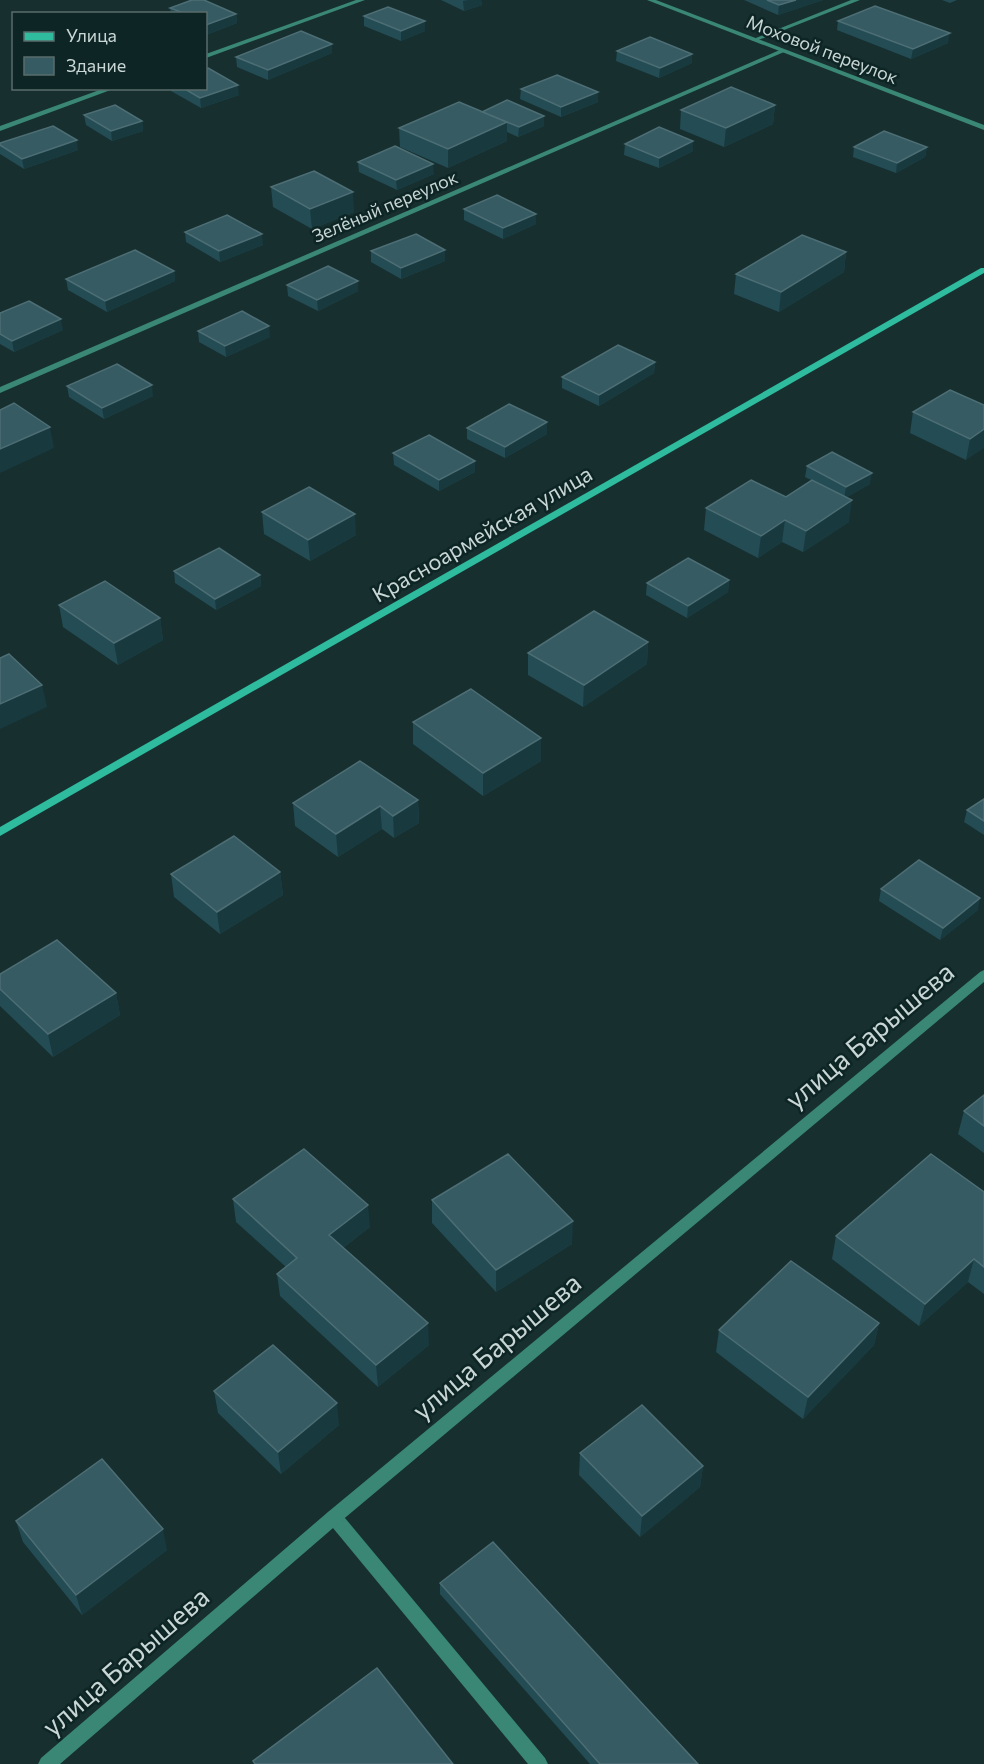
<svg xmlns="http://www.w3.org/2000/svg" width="984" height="1764" viewBox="0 0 984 1764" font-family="Commissioner,sans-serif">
<rect width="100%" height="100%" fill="#172f2f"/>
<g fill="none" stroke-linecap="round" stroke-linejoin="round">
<path fill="#398774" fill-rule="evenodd" d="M334,1510l6,2 205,246 3,6h-20l-200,-242 -2,-5 2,-5z"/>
<path fill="#398774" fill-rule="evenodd" d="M356,0h9l-159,58v-4z
M851,0h9l-104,41 -5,-1z
M782,49l4,2 -2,1 -784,341v-6z
M105,88h11l-116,43v-5z
M984,970v12l-644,540 -280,242h-22l3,-6 287,-246 652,-540z"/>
<path fill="#398774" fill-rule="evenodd" d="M647,0h9l328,125v5z"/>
<path fill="#2ebb9e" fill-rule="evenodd" d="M981,268h3v5l-984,563v-9z"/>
</g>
<path fill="#244c54" d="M192,0h12l32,14 1,9 -31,12v-21h-35l-1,-6z
M441,0h40l1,5 -18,6z
M744,0h79l-45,15z
M942,0h15l-7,3z
M364,16l61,5v10l-24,10 -37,-15z
M838,21l110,22 -37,16 -74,-29z
M617,51l75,3v9l-33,15 -43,-17z
M332,53l-64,27 -31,-13 -1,-10z
M171,88h35l33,7 -38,13 -30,-17z
M521,89l77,3v10l-37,15 -41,-18z
M775,105l-2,19 -49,23 -44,-18 1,-19z
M482,112l62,14 -26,11 -11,-5v9l-59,27 -48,-21 -1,-19z
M84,115l58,6 1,10 -31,10 -26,-16z
M693,141v10l-34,17 -35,-13 1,-11z
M0,143l78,7 -54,19 -24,-15z
M854,147h73l-2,10 -29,16 -43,-16z
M358,162l76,12 -37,16 -38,-18z
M271,187l83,25 -42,17 -39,-22z
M464,209l72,15 -33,15 -39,-19z
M185,232l78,13 -43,17 -34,-20z
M371,251l74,10 -44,18 -30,-17z
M846,252l-2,20 -65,40 -45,-18 2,-20z
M174,271l1,10 -68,31 -39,-22 -2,-11z
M358,281v10l-40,20 -30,-15 -1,-11z
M0,313l63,17 -49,22 -14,-8z
M198,331l72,6 -44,20 -27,-15z
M655,362l-1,11 -55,33 -37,-18v-11z
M67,386l86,10 -49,23 -35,-22z
M984,405l-18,55 -56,-27 3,-21z
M467,428l80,6 -42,24 -38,-19z
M393,453l82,19 -36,19 -45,-26z
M807,466l63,18 -23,13 2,25 -46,30 -21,-10 -24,16 -54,-28 2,-22 80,-11 25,-17 -6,-3z
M262,512l94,23 -46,26 -46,-27z
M174,571l86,4 1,11 -45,24 -41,-27z
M729,580l-1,12 -41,26 -41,-23 1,-12z
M59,605l101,13 3,22 -45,25 -55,-38z
M648,642l-1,22 -64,43 -55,-32v-22z
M413,722l128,39 -58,35 -70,-52z
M984,799v36l-20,-13 3,-12z
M418,800l1,23 -25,15 -12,-9 -44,28 -43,-31 -2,-23z
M280,872l3,23 -63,39 -46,-37 -3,-23z
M881,889l97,21 -38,30 -61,-39z
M0,974l116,19 4,22 -67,42 -53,-51z
M984,1095v58l-26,-19 6,-23z
M984,1192v102l-16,-12 -49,44 -87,-67 4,-23z
M233,1199l137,28 -27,21 86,97 -51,42 -98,-91 -3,-22 9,-7 -50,-45z
M432,1200l140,44 -76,48 -64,-69z
M879,1323l-5,22 -71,74 -87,-67 3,-22z
M214,1391l125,34 -58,49 -63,-61z
M580,1453l123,13 -3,21 -60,50 -61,-62z
M16,1521l151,29 -85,65 -59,-73z
M440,1583l258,181h-108l-150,-170z"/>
<path fill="#183a3f" d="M468,0h13l1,5 -18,6 -1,-10z
M796,0h27l-45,15 1,-10z
M236,14l1,9 -31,12v-10z
M425,21v10l-24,10v-10z
M950,33l-2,10 -37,16 2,-10z
M332,44v9l-64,27v-10z
M692,54v9l-33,15 1,-10z
M238,85l1,10 -38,13 -1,-10z
M598,92v10l-37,15v-10z
M775,105l-2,19 -49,23 2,-19z
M544,116v10l-26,11 1,-10z
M142,121l1,10 -31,10 -1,-10z
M507,122v19l-59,27v-19z
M77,140l1,10 -54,19 -2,-10z
M693,141v10l-34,17v-10z
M927,147l-2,10 -29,16 1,-10z
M433,164l1,10 -37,16 -1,-10z
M353,192l1,20 -42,17 -2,-20z
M536,214v10l-33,15v-11z
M262,234l1,11 -43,17 -1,-11z
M445,250v11l-44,18v-11z
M846,252l-2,20 -65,40 2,-20z
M174,271l1,10 -68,31 -2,-11z
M358,281v10l-40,20 -1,-11z
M61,319l2,11 -49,22 -2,-11z
M269,326l1,11 -44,20 -1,-11z
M655,362l-1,11 -55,33v-11z
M152,385l1,11 -49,23 -2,-11z
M547,422v12l-42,24v-11z
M50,427l4,21 -54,25v-24z
M984,429v19l-18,12 4,-21z
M475,461v11l-36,19v-11z
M872,473l-2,11 -26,15 2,-12z
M852,500l-3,22 -46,30 3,-21z
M355,514l1,21 -46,26 -2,-21z
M785,520l-3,22 -24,16 3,-22z
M260,575l1,11 -45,24 -1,-11z
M729,580l-1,12 -41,26 1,-12z
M160,618l3,22 -45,25 -4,-22z
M648,642l-1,22 -64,43 1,-22z
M42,685l5,22 -47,22v-25z
M541,738v23l-58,35v-23z
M418,800l1,23 -25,15 -1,-22z
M380,806l2,23 -44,28 -2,-23z
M280,872l3,23 -63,39 -3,-22z
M980,898l-2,12 -38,30 3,-12z
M116,993l4,22 -67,42 -5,-23z
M368,1205l2,22 -39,30 -2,-22z
M573,1221l-1,23 -76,48v-22z
M974,1259l-6,23 -49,44 6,-22z
M428,1323l1,22 -51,42 -2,-22z
M879,1323l-5,22 -71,74 5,-22z
M337,1403l2,22 -58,49 -3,-22z
M703,1466l-3,21 -60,50 2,-21z
M163,1529l4,21 -85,65 -6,-20z"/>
<path fill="#365b62" stroke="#4d6e74" stroke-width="1.5" d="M192,0h12l32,14 -30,11v-11h-29l4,-2 -11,-4z
M767,0h29l-17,5z
M875,6l75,27 -37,16 -75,-28z
M388,7l37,14 -24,10 -37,-15z
M301,31l31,13 -64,26 -32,-13z
M650,37l42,17 -32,14 -43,-17z
M208,68l30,17 -38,13 -17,-10h23v-19z
M557,75l41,17 -37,15 -40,-18z
M731,87l44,18 -49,23 -45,-18z
M507,100l37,16 -25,11 -37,-15z
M459,102l48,20 -59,27 -49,-21z
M115,105l27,16 -31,10 -27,-16z
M53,126l24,14 -55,19 -22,-14v-2z
M659,127l34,14 -34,17 -34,-14z
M884,131l43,16 -30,16 -43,-16z
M395,146l38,18 -37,16 -38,-18z
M314,171l39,21 -43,17 -39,-22z
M497,195l39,19 -33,14 -39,-19z
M227,215l35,19 -43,17 -34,-19z
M416,234l29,16 -44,18 -30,-17z
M802,235l44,17 -65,40 -45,-18z
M135,250l39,21 -69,30 -39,-22z
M328,266l30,15 -41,19 -30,-15z
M29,301l32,18 -49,22 -12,-7v-21z
M242,311l27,15 -44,20 -27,-15z
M618,345l37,17 -56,33 -37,-18z
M117,364l35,21 -50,23 -35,-22z
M950,390l34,15v24l-14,10 -57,-27z
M14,403l36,24 -50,22v-39z
M509,404l38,18 -42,25 -38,-19z
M429,435l46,26 -36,19 -46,-27z
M832,452l40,21 -26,14 -39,-21z
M751,480l35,17 26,-17 40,20 -46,31 -21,-11 -24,16 -55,-28z
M309,487l46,27 -47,26 -46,-28z
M219,548l41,27 -45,24 -41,-28z
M688,558l41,22 -41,26 -41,-23z
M105,581l55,37 -46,25 -55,-38z
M594,611l54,31 -64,43 -56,-32z
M9,654l33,31 -42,19v-46z
M471,689l70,49 -58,35 -70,-51z
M360,761l58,39 -25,16 -13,-10 -44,28 -43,-31z
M984,799v22l-17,-11z
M234,836l46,36 -63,40 -46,-38z
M919,860l61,38 -37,30 -62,-39z
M57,940l59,53 -68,41 -48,-45v-15z
M984,1095v31l-20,-15z
M304,1149l64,56 -39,30 99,88 -52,42 -99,-91 20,-16 -64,-59z
M508,1154l65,67 -77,49 -64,-70z
M931,1154l53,38v75l-10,-8 -49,45 -89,-68z
M791,1261l88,62 -71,74 -89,-67z
M273,1345l64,58 -59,49 -64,-61z
M642,1405l61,61 -61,50 -62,-63z
M102,1459l61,70 -87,66 -60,-74z
M493,1542l205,222h-98l-160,-181z
M377,1668l76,96h-198l-2,-3z"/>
<g text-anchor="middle" stroke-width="5" stroke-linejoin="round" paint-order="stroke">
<g font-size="18" fill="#c8d6d5" stroke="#0d2525">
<text transform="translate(822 50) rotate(21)" y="6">Моховой переулок</text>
<text transform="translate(385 207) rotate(-23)" y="6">Зелёный переулок</text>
</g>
<g font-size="22" fill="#c8d6d5" stroke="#0d2525">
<text transform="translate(482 534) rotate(-30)" y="8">Красноармейская улица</text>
</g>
<g font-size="27" fill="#c8d6d5" stroke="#0d2525">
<text transform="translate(870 1036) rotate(-40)" y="9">улица Барышева</text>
<text transform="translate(497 1347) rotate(-40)" y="9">улица Барышева</text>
<text transform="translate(126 1662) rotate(-41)" y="9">улица Барышева</text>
</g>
</g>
<rect x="12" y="12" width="195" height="78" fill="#0d2525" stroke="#586c6b" stroke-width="1.5"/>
<rect x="24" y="32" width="30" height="9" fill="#2ebb9e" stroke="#586c6b" stroke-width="1.5"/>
<text x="66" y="42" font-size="18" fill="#c8d6d5">Улица</text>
<rect x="24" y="57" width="30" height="18" fill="#365b62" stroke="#586c6b" stroke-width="1.5"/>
<text x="66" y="72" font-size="18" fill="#c8d6d5">Здание</text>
</svg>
